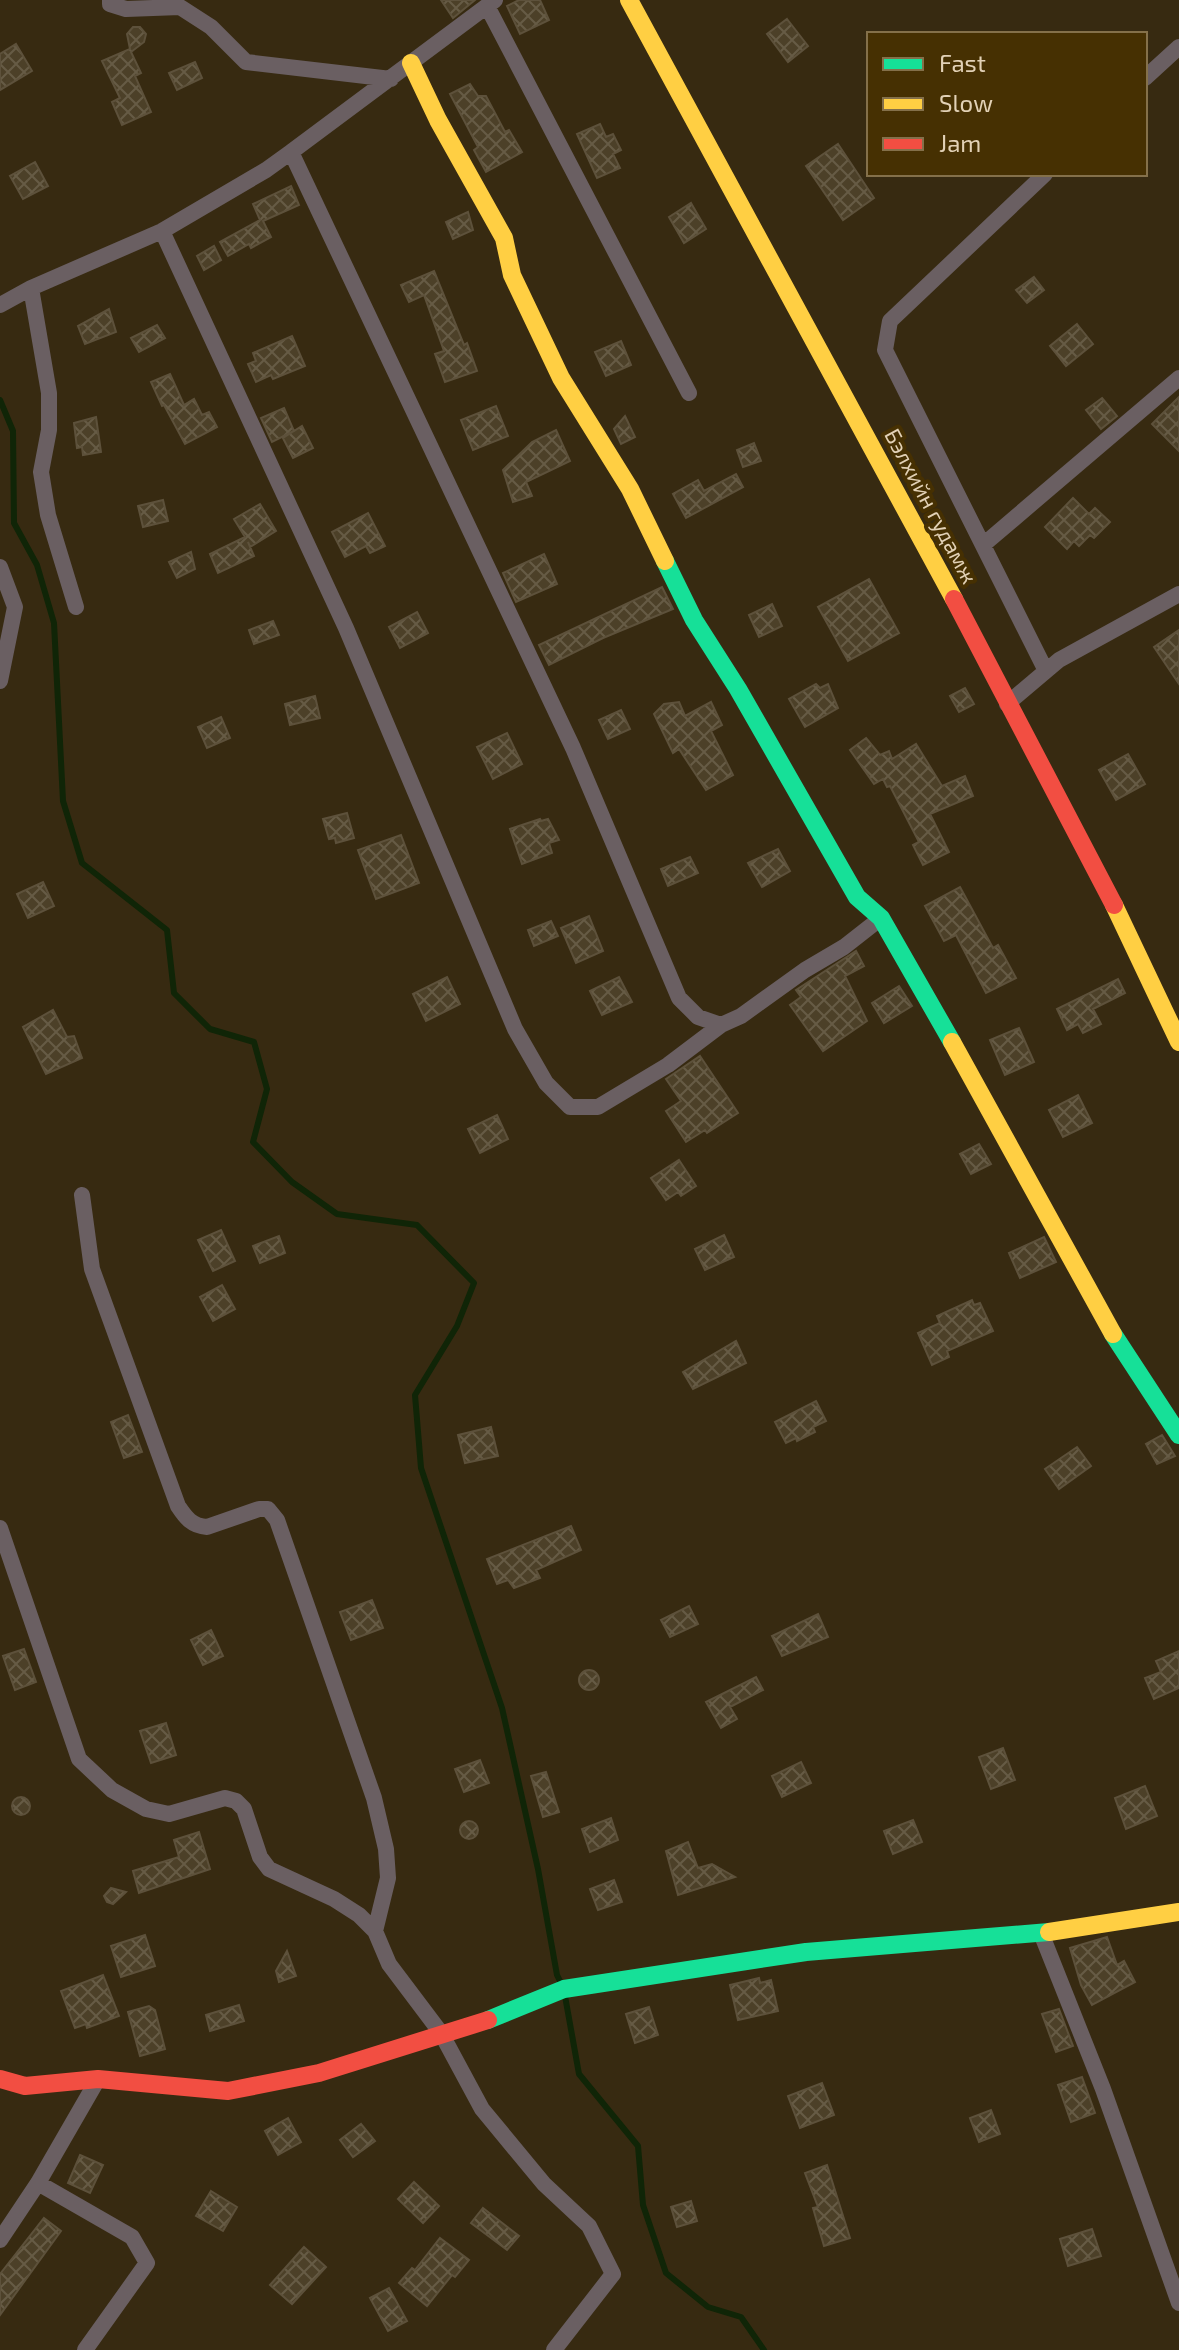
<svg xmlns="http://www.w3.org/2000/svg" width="1179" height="2350" viewBox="0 0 1179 2350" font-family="'Exo 2',sans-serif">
<defs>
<pattern id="building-cross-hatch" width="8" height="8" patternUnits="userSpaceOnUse" patternTransform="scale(2)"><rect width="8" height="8" fill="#4c4028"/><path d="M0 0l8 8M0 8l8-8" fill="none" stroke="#665b45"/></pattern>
</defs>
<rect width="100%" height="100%" fill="#372a11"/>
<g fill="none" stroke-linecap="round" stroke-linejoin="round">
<path stroke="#102507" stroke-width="6" d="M0,400l13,31 1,92 23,42 17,58 9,178 19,62 85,67 7,63 36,36 44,13 13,47 -14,53 39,40 45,32 80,11 57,58 -17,43 -42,69 6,73 81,240 36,161 19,106 5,10
M565,1996l14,78 59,72 5,59 23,68 42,34 33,10 23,33"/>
</g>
<path fill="url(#building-cross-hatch)" stroke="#5d513b" stroke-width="2" d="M441,0h34l-22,18z
M519,0h21l9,20 -29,14 -13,-28z
M787,19l21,27 -20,16 -21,-28z
M133,27h7l6,7 -2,8 -13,10 10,21 -6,3 16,36 -29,13 -10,-23 8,-4 -18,-37 28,-12 -3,-15z
M16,44l16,27 -32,19v-36z
M195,62l7,16 -25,12 -8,-17z
M470,84l8,12h8l19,36 4,-2 13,22 -36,20 -12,-22 4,-3 -28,-53z
M600,124l6,13 7,-3 8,16 -8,4 7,14 -23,10 -20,-44z
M838,144l36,54 -31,22 -37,-54z
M35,162l13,24 -25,13 -13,-23z
M291,186l8,19 -36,16 8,16 -20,11 -2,-4 -21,12 -8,-14 40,-22 -7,-16z
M691,203l15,26 -22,14 -15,-26z
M468,212l5,18 -20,9 -7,-17z
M214,246l7,14 -17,10 -7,-14z
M434,271l30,74 3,-2 10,28 -32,11 -10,-28 9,-3 -20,-56 -15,7 -8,-17z
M1034,277l10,13 -17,13 -11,-13z
M109,309l7,23 -31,12 -7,-18z
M1077,324l16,20 -27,22 -16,-20z
M157,325l8,13 -26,14 -8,-14z
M292,336l13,30 -32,13 -2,-4 -15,7 -8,-18 8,-3 -3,-8z
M621,341l10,24 -25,11 -11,-24z
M170,374l14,31 10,-6 8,16 7,-3 8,15 -32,17 -21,-39 -2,1 -11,-24z
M1179,397v54l-27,-27z
M1102,398l15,18 -16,13 -15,-19z
M496,406l12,30 -35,14 -12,-30z
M284,408l10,23 -22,11 -11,-24z
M625,416l10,21 -14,7 -7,-15z
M96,417l5,35 -18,3 -1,-8 -5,1 -3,-25z
M302,426l11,22 -20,10 -10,-20z
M556,430l14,31 -44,21 6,14 -19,6 -10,-32 29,-28z
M754,443l7,18 -18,6 -6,-17z
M736,474l7,13 -57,31 -13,-24 25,-14 6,11z
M1073,498l16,16 6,-6 15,14 -16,16 -4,-3 -11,11 -5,-5 -7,8 -22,-22z
M163,500l5,21 -25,6 -5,-21z
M260,504l16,27 -26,16 -2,-5 6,14 -36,17 -8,-19 35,-17 -11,-18z
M368,513l17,33 -15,7 -4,-7 -21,11 -13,-25z
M191,552l4,17 -18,9 -8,-16z
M544,554l13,30 -41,18 -13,-29z
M869,579l30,54 -51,28 -30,-54z
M662,587l11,22 -70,29 -54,27 -10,-20z
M772,604l10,22 -23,11 -10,-22z
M417,612l11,21 -28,15 -11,-21z
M273,621l6,14 -25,9 -5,-14z
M1179,630v54l-25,-37z
M816,684l4,4 8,-4 10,24 -33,19 -16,-28z
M965,688l9,16 -15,8 -9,-16z
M315,696l5,22 -30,7 -5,-21z
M679,702l6,14 26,-14 11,23 -11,6 22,44 -27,15 -27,-41 -6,4 -19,-39 10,-10z
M621,710l9,19 -22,10 -9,-19z
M221,717l9,21 -23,10 -9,-21z
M507,733l15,31 -29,15 -16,-32z
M866,738l14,17 9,-4 3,8 24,-15 26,42 23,-10 8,20 -43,18 19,38 -26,13 -10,-20 6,-3 -29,-56 -3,1 -4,-8 -9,5 -24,-34z
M1128,754l17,30 -29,16 -17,-30z
M347,813l7,25 -18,5 -1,-5 -6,1 -6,-20z
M540,819l1,2 7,-2 11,21 -10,3 3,10 -30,11 -12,-35z
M401,835l18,48 -43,16 -18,-49z
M778,849l12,22 -28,16 -14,-24z
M690,857l8,16 -30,13 -7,-17z
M43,882l11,24 -26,12 -11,-24z
M960,887l33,61 5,-3 18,33 -30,15 -30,-58 -12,6 -19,-35z
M589,916l14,35 -27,12 -15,-35z
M551,921l7,15 -24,10 -6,-16z
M856,951l8,15 -19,10 22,45 -44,30 -33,-46 11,-8 -5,-7z
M447,977l13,27 -34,17 -13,-27z
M619,977l13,25 -30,13 -12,-24z
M1118,979l7,14 -32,16 8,15 -18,9 -5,-9 -11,6 -10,-21z
M899,986l13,20 -28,17 -12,-20z
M53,1010l14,27 7,-1 8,22 -36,16 -23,-47z
M1019,1028l15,34 -29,13 -15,-35z
M700,1056l38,57 -31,20 -2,-3 -19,12 -20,-31 15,-10 -15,-22z
M1078,1095l14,28 -29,14 -14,-27z
M497,1115l11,24 -28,14 -12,-24z
M979,1144l12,20 -20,10 -11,-20z
M679,1160l17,26 -15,10 -3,-4 -12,8 -15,-22z
M221,1230l14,31 -22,10 -15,-31z
M724,1235l10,22 -29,13 -10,-21z
M279,1236l6,17 -25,10 -7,-17z
M1044,1237l12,25 -36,16 -11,-25z
M222,1285l13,24 -22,12 -13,-24z
M972,1300l2,5 6,-2 13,28 -46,20 2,6 -17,8 -14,-32 22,-10 -3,-7z
M736,1341l10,22 -53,26 -10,-17z
M816,1401l10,20 -13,6 2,5 -18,9 -1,-3 -10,5 -11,-21z
M128,1415l14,37 -18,6 -13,-36z
M491,1427l7,29 -33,7 -7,-28z
M1162,1435l13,21 -18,8 -11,-20z
M1077,1447l14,19 -32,23 -14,-20z
M571,1526l10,24 -45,20 4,8 -26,10 -6,-8 -11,4 -10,-25z
M372,1600l11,28 -32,12 -11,-28z
M689,1606l9,18 -28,13 -9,-17z
M818,1614l10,23 -46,19 -10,-20z
M211,1630l12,26 -20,9 -12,-25z
M24,1649l12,33 -21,8 -12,-34z
M1179,1651v37l-25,11 -9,-21 16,-6 -5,-11z
M579 1680a10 10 0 1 1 20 0a10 10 0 1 1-20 0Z
M756,1677l7,13 -33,17 7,12 -16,9 -15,-26z
M166,1723l10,32 -25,8 -11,-32z
M1003,1748l12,32 -24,9 -12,-32z
M480,1760l9,23 -25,9 -9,-23z
M801,1762l10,21 -29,14 -10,-21z
M546,1772l13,40 -16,5 -12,-41z
M1145,1786l12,30 -31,13 -11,-31z
M12 1806a9 9 0 1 1 18 0a9 9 0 1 1-18 0Z
M611,1818l7,22 -28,12 -8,-23z
M913,1820l9,22 -29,12 -9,-23z
M460 1830a9 9 0 1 1 18 0a9 9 0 1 1-18 0Z
M199,1832l11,37 -71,24 -6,-22 46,-14 -5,-17z
M688,1842l10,26 14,-4 23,13 -57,18 -12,-44z
M614,1880l8,22 -24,8 -8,-21z
M111,1888l15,4 -13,12 -6,-2 -3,-6z
M145,1935l10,31 -34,11 -10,-31z
M1107,1937l10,28 7,-4 11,21 -43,23 -11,-20 -11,-37z
M287,1951l9,25 -17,6 -3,-11z
M103,1975l16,41 -32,12 -1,-4 -11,4 -14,-37z
M759,1978l1,5 11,-3 7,31 -40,9 -8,-35z
M239,2005l5,16 -34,10 -4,-16z
M149,2006l6,4 10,39 -25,7 -12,-44z
M649,2007l9,28 -23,8 -9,-29z
M1059,2009l14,37 -17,6 -14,-38z
M1082,2077l13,36 -24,9 -13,-37z
M822,2083l12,32 -34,13 -12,-32z
M991,2110l9,24 -21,8 -9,-24z
M288,2118l13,24 -23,13 -13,-24z
M361,2124l14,17 -22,16 -13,-17z
M80,2155l23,10 -13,28 -22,-10z
M827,2165l23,73 -26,8 -11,-38 5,-1 -13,-34z
M414,2182l25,24 -16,17 -25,-24z
M211,2191l26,16 -14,24 -27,-15z
M691,2201l6,20 -20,6 -6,-20z
M483,2208l36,28 -12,14 -36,-27z
M44,2218l17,13 -61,84v-41z
M1092,2229l9,27 -33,10 -8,-27z
M440,2238l29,22 -14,17 -3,-2 -25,31 -28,-23 13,-15 3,2z
M304,2247l22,20 -34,37 -22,-19z
M389,2288l18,33 -19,10 -18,-33z"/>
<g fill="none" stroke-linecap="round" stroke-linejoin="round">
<path stroke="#6a5f62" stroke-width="16" d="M110,0v4l16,5 54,-2 31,20 35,35 145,17
M495,0l-204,152 282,596 106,250 19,19 23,8 20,-9 64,-46 39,-23 37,-29
M487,6l202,387
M1145,78l34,-31
M1045,174l-155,147 -5,29 161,321
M162,231l184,397 169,401 31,54 24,24h28l70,-42 53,-40
M0,305l31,-17
M983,545l196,-167
M0,567l15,40 -15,74
M76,607l-28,-92 -7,-43 8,-42v-37l-18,-105 131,-57 104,-61 25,-18
M1007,704l52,-44 120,-66
M82,1195l10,74 86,237c8,12 14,20 29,21l52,-18h9l9,11 97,278 12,51 2,29 -13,53
M0,1528l79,231 33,31 34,19 23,5 56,-16 11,3 8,8 16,48 9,12 65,30 25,16 16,16 14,33 52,69 41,76 62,75 45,42 24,48 -59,76
M1041,1933l62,156 76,214
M38,2183l94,54 15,26 -62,87
M0,2240l38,-57 60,-104"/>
<path stroke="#16e098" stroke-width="18" d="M665,561l29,59 44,69 119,208 24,21 71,124
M1113,1334l66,101
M488,2020l76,-31 242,-37 243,-20"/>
<path stroke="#ffcf43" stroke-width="18" d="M629,0l325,599
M411,63l27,57 66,118 8,37 49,103 69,111 35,72
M1114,905l65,137
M952,1042l161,292
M1049,1932l130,-20"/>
<path stroke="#f24e42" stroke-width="18" d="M954,599l160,306
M0,2079l25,7 73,-7 130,12 91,-18 169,-53"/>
</g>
<g text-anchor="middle" stroke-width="8" stroke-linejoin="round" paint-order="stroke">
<g font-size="22" fill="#e2d1b6" stroke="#463002">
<text transform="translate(931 506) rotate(62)" y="8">Бэлхийн гудамж</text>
</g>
</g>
<rect x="867" y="32" width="280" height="144" fill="#463002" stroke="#84704a" stroke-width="2"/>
<rect x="883" y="58" width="40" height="12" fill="#16e098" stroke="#84704a" stroke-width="2"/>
<text x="939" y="72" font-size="24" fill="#e2d1b6">Fast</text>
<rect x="883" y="98" width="40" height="12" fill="#ffcf43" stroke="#84704a" stroke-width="2"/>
<text x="939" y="112" font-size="24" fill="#e2d1b6">Slow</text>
<rect x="883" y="138" width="40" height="12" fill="#f24e42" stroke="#84704a" stroke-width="2"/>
<text x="939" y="152" font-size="24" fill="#e2d1b6">Jam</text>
</svg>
